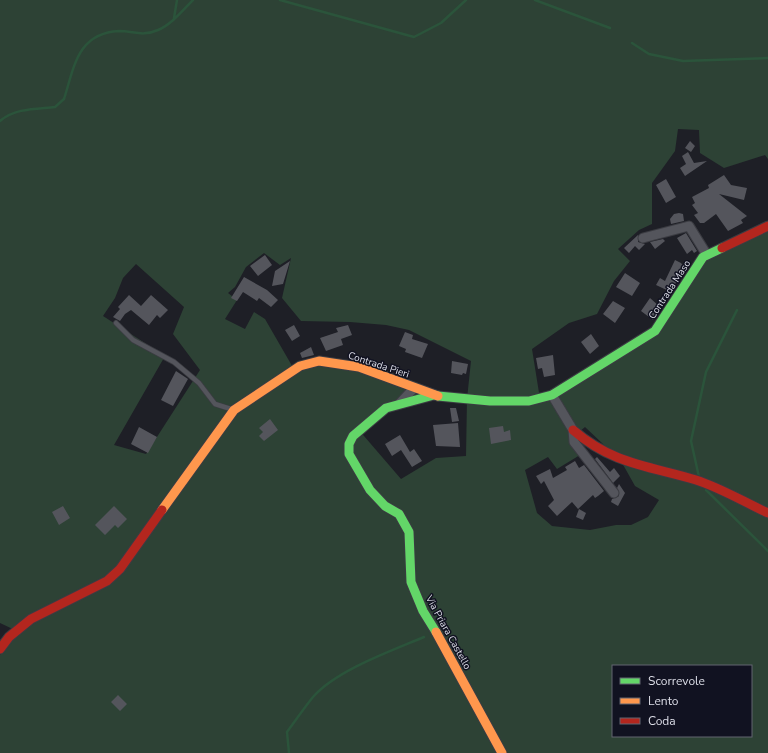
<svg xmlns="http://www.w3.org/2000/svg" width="768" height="753" viewBox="0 0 768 753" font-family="'Nunito Sans',sans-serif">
<rect width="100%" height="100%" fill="#1e1f26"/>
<path fill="#2d4235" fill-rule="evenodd" d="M0,0h768v159l-3,-4 -41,13 -24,-15 -1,-23 -21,-1 -3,22 -23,32v41l-13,6 -21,19 12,12 -16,20 -17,33 -28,9 -37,26 8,50 98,-54 65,-87 65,-32v527h-768v-98l17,-24 -17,-8zM264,253l16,12 11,-7 -9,40 19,23 49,1 36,3 23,5 62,31 -4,38 -1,57 -30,2 -35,21 -43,-50 56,-32 -7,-11 -74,-25 -38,10 -30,-52 -11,-7 -9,17 -20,-10 12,-19 -9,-7 7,-6 11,-20zM136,264l48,43 -11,27 27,36 -54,84 -32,-9 51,-89 -62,-40 12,-18 8,-20zM585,427l36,34 14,25 24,14 -11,17 -17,8h-15l-26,5 -38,-4 -15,-13 -12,-43 23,-13 9,12 23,-14 -7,-18zM613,666h138v70h-138z"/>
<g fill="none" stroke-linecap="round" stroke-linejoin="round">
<path stroke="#2b543b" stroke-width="2.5" d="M280,0l134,37 27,-14 25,-23
M535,0l75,28
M174,18l3,-18
M632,43l17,11 34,7 85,-3
M0,121c15,-13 36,-12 55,-14l9,-8c10,-31 13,-66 55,-68 15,0 23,6 39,-1 13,-5 25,-20 35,-30
M699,477l-8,-36 15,-69 31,-62
M706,490l62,61
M289,753l-2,-21c9,-12 17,-24 26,-35 24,-27 78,-46 111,-60"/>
</g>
<path fill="#54555c" d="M690,141l5,5 -4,6 -6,-4z
M688,152l6,11 13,-2 -22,15 -5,-8 6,-4 -4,-8z
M724,175l7,10 16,3 -3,12 -25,-6 28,22 -6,4 2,3 -15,8 -12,-17 -12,9h-4l-6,-8 4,-2 -6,-8 3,-2 -3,-6 17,-9 -1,-3z
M666,179l10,18 -10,6 -10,-18z
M679,213l4,1 1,7 -13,3 -1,-5 4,-5z
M686,233l11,18 -3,2 -2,-3 -5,4 -10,-16z
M638,235v7l7,2 -6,6 -4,-4 -6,7 -5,-5z
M663,239l2,2 -10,8 -5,-7z
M265,255l7,10 -14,11 -8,-10z
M675,260l6,3 3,4 -13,25 -15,-7 4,-7 5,3z
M290,261l-7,23 -11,2 3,-15z
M625,273l15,10 -8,13 -16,-9z
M244,277l23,13 11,10 -7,7 -12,-9 -2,3 -14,-9 -6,9 -6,-3z
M129,295l12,11 10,-11 17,15 -8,8 -3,-3 -8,10 -18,-15 -6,4 -5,7 -7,-4 7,-8 -2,-2z
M650,298l9,8 -3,2 3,3 -6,9 -12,-9z
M613,301l12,7 -10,15 -12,-9z
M294,325l6,11 -8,5 -7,-11z
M348,325l4,10 -11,4 2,6 -17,6 -6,-13 18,-6 -2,-4z
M405,332l8,3 -1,4 16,5 -6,14 -17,-6 1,-3 -7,-3z
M591,334l8,12 -9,8 -9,-12z
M311,347l3,8 -12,3 -2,-5z
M553,355l2,20 -11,2 -2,-9 -4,1 -2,-11z
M452,361l16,3 -2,10 -3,-1 -1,2 -11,-2z
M176,371l12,8 -15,27 -12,-6z
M450,408h6l3,13 -7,1z
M270,419l8,11 -14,11 -5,-5 4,-4 -4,-4z
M458,423l2,24 -24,-1 -3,-21z
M503,426l1,6 6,-2 1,10 -20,4 -2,-16z
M139,427l18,10 -9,16 -17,-9z
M400,435l10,17 4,-3 8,12 -10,6 -11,-17 -9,6 -7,-12z
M597,457l13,15 4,-4 6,8 -7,7 -18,-24z
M575,461l4,7 5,-3 20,26 -6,5 -3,2 -2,-3 -15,14 -6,-7 -15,14 -9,-10 6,-6 -10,-19 -3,3 -5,-8 14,-7 3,9 14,-8 -2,-3z
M619,484l6,9 -7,13 -7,-4 1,-3 7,-3 -2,-8z
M63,506l7,12 -11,7 -7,-13z
M114,506l13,13 -9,9 -3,-3 -10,10 -10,-10z
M579,509l7,4 -3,7 -7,-3z
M118,695l9,9 -7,7 -9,-9z"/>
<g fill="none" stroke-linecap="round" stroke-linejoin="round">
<g stroke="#3b3c42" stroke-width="6">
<path id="lane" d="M116,323l17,17 41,22 25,21 16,21 19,6"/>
</g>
<g stroke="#3b3c42" stroke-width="11">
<path id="street" d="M643,238l46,-12 18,29
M552,395l21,35 1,12 40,51
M400,403l14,-15"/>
</g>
<g stroke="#3b3c42" stroke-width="11">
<path id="fast" d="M434,395l-48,13 -33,28 -4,8v10l21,36 15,16 14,8 10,18 2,50 12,29 13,21
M438,396l52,5h39l23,-6 103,-64 48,-74 19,-9"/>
</g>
<g stroke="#3b3c42" stroke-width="11">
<path id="slow" d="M162,510l72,-100 66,-44 19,-5 40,6 79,29
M436,632l66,121"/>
</g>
<g stroke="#3b3c42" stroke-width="11">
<path id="jam" d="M722,248l46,-22
M573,430c39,34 76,36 123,50 25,8 48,22 72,33
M0,649l9,-12 22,-18 76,-38 13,-12 42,-59"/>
</g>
<use href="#lane" stroke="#54555c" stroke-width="4.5"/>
<use href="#street" stroke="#54555c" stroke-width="9"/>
<use href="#fast" stroke="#63d668" stroke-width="9"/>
<use href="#slow" stroke="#ff974d" stroke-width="9"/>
<use href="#jam" stroke="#b3261e" stroke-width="9"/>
</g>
<g text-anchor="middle" stroke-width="3" stroke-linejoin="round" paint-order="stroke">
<g font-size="10" fill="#dddee8" stroke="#111221">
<text transform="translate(669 289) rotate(-57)" y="4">Contrada Maso</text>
<text transform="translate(379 364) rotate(18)" y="4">Contrada Pieri</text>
<text transform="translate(449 632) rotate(61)" y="4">Via Priara Castello</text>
</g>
</g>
<rect x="612" y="665" width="140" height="72" fill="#111221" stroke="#636471"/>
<rect x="620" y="678" width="20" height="6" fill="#63d668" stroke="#636471"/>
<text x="648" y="685" font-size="12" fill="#dddee8">Scorrevole</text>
<rect x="620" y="698" width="20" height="6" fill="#ff974d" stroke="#636471"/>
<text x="648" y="705" font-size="12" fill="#dddee8">Lento</text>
<rect x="620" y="718" width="20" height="6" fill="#b3261e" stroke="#636471"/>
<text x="648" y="725" font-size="12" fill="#dddee8">Coda</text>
</svg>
